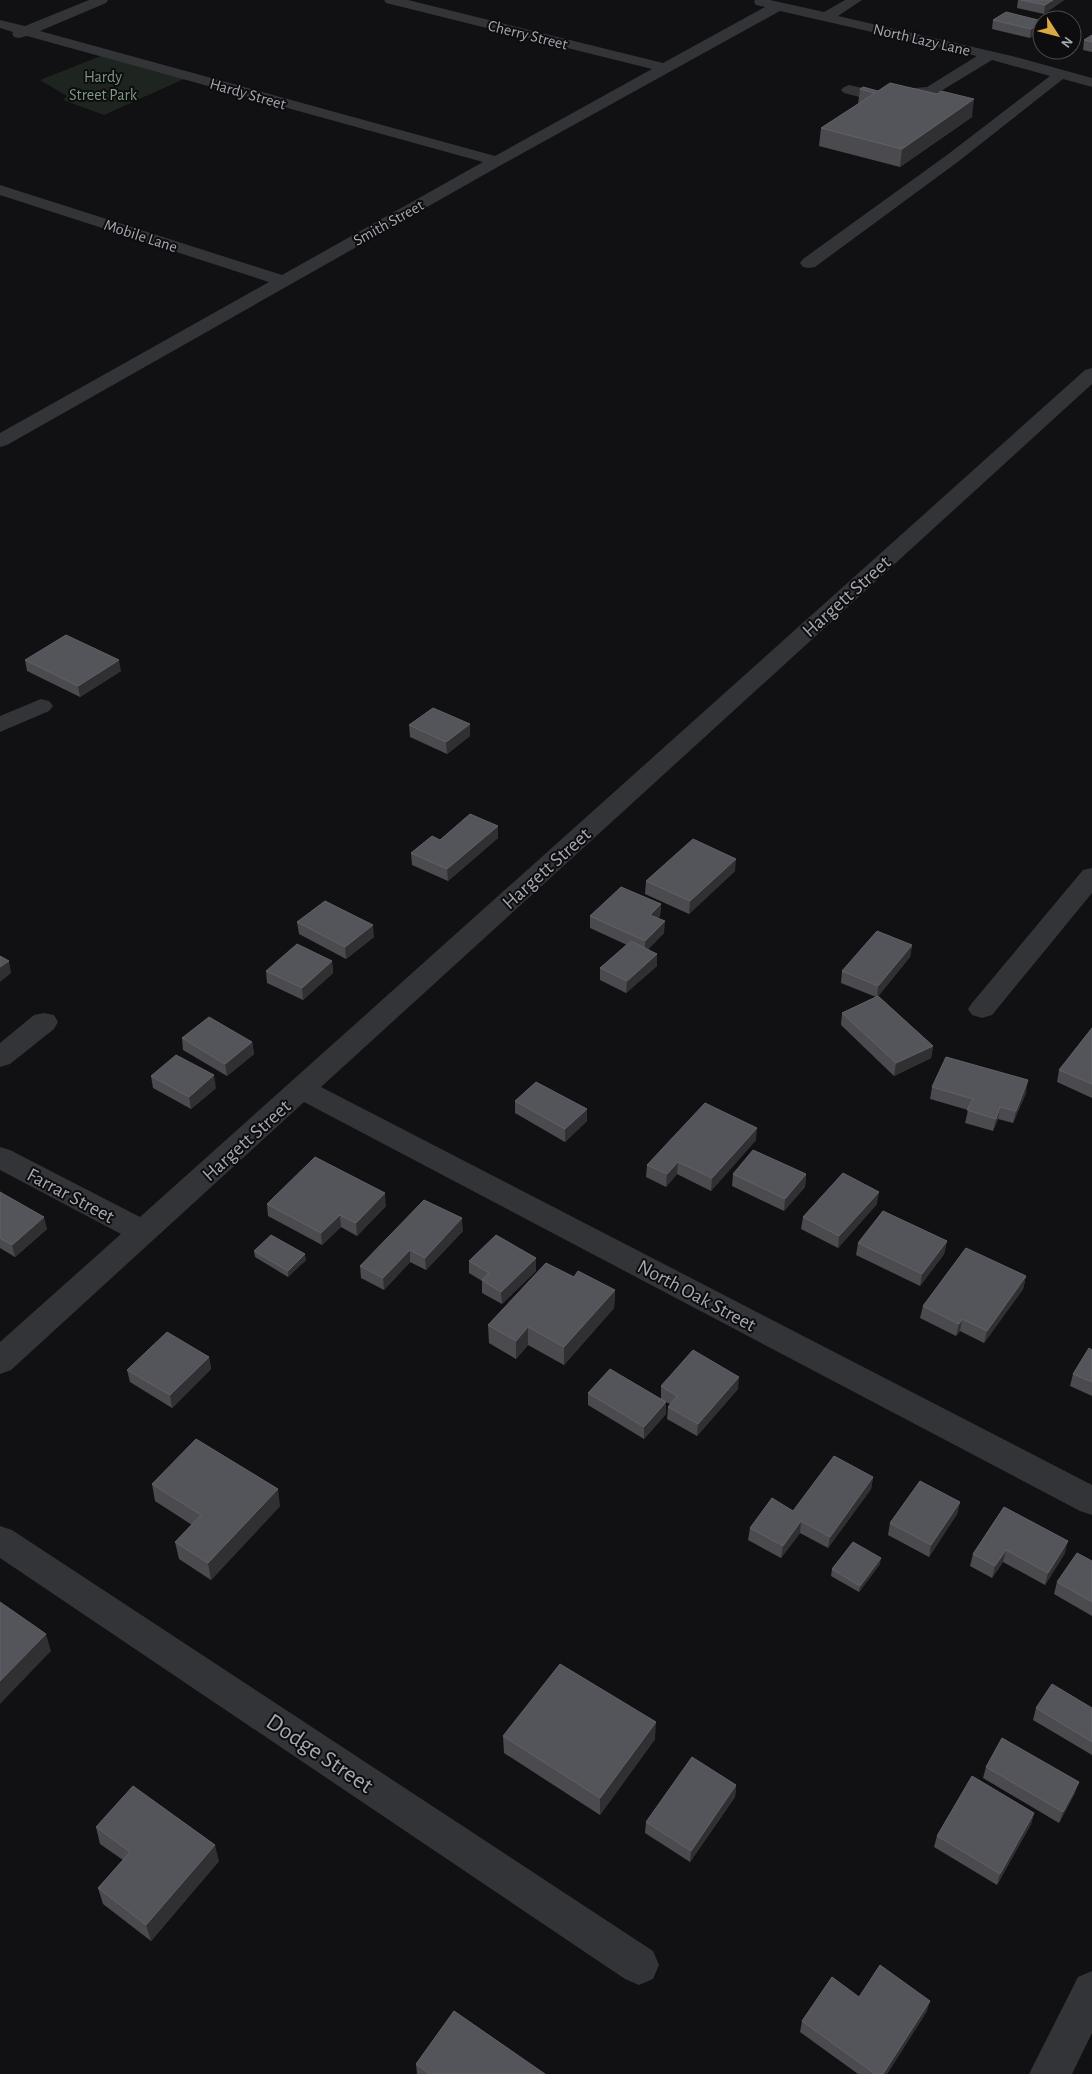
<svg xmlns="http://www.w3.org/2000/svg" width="1092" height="2074" viewBox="0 0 1092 2074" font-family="'Alegreya Sans',sans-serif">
<rect width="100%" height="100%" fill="#111113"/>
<path fill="#1e241f" d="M101,56l83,23 -80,36 -41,-15 4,-4 -27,-16z"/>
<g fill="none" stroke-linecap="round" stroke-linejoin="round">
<path fill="#333437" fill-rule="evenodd" d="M89,0h19l-2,3 -66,28 455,125 157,-87 -266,-66 -2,-3h24l255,63 102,-56 -9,-2 -2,-3 1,-2h15l54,12 21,-12h17l-24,16 174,40 80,22v9l-29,-8 -104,82 -144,106 -6,1 -6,-1 -3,-4 3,-4 144,-104 103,-79 -58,-16 -56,34 -5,2 -56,5 -31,-8 -3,-3 3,-3 5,-2 26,6 52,-4 50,-31 -197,-45 -277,153 -496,281 -7,2v-14l269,-151 -269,-87v-10l282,90 201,-113 -456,-126 -8,2 -5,-1 -2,-3 1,-2 -13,-4v-8l25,6z
M1092,368v16l-771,703 771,398v30l-12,-4 -776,-409 -293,268 -11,4v-32l121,-108 -121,-64v-23l10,3 130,67 945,-847z
M41,699l8,2 4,5 -4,5 -49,21v-16z
M1092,868v25l-100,122 -10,3 -10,-3 -4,-6 4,-6 111,-133z
M44,1013l10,2 4,7 -4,7 -44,35 -10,3v-24l34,-28z
M0,1526l12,4 641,421 6,14 -6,14 -14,6 -14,-6 -625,-421z
M1092,1971v62l-20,41h-43l49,-97z"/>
</g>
<path fill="#4b4b4f" d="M1018,0h46l-20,14 -27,-6z
M993,20l49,1 -12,17 -38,-9z
M1092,35v17l-9,-2 1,-10z
M860,89l112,28 -72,50 -81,-21 2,-18 37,-24z
M25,660l96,11 -41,26 -53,-26z
M409,725l61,11 -23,18 -37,-17z
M498,826v12l-50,43 -36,-16 -1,-12 29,-13z
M735,871l-46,43 -44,-20 1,-13z
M661,904l-1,12 -2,2 6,15 -16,16 9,17 -31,27 -26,-13v-12l27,-23 -37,-17v-12z
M297,922l77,15 -28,22 -47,-25z
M912,945l-2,12 -32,39 55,50 -2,12 -37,18 -53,-51 1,-12 34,-16 -35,-14 1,-12z
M332,961l1,12 -30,27 -36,-17 -1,-12z
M1092,1028v70l-35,-16 2,-12z
M182,1038l70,4 2,12 -27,22 -44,-26z
M151,1076l65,12 -25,21 -38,-21z
M932,1087l94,6 -13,30 -15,-4 -5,12 -28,-8 3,-13 -38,-11z
M515,1101l72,8v12l-22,21 -50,-29z
M756,1140l-45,51 -34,-17 -11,13 -20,-10 1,-12z
M733,1174h73l-1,13 -21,24 -52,-25z
M0,1192l47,37 -32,28 -15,-9z
M267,1204l119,2 -29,30 -16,-9 -19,18 -54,-29z
M877,1204l-39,44 -37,-19 2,-12z
M463,1231l-37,39 -16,-8 -26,28 -23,-12 -1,-12z
M947,1241l-3,13 -24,32 -64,-31 2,-12z
M254,1251l52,9 -18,17 -33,-20z
M536,1258v13l-34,33 -20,-11v-12l-13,-8v-12z
M1026,1276l-3,13 -39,54 -24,-12 -4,5 -36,-18 3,-12z
M574,1277l41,13 -1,18 -50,57 -36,-20 -12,14 -27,-16 -1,-18z
M1092,1350v46l-22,-10 3,-12z
M209,1357l2,12 -39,39 -42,-26 -3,-12z
M661,1386l77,3 -41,47 -30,-17 1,-12 2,-3 -4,-2v12l-22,25 -56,-34v-12l73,6z
M873,1477l-2,12 -43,59 -28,-15 -19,25 -33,-18 2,-12z
M152,1484l128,22 -69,74 -32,-21 -4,-17 17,-17 -37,-24z
M960,1502l-3,12 -28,43 -41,-22 2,-12z
M1004,1507l61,46 -20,32 -42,-23 -11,16 -22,-12 3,-12z
M1092,1561v55l-38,-22 3,-12z
M880,1564l-21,28 -28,-16 1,-7z
M1036,1708h56v47l-59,-35z
M503,1736l152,3 -55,76 -96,-62z
M986,1767l89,26 -16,30 -76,-45z
M736,1785l-1,12 -45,65 -45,-29 1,-11z
M1034,1813l-3,11 -34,61 -63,-38 3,-11z
M96,1827l123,34 -68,80 -48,-37 -5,-16 25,-28 -23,-16z
M859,1997l68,14 -40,63h-29l-58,-42 2,-11z
M416,2064l129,10h-128z"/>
<path fill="#303033" d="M1053,0h11l-20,14 1,-9z
M1042,23v8l-12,7 1,-9z
M974,99l-2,18 -72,50 2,-18z
M119,660l2,11 -41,26 -2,-11z
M470,724v12l-23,18 -1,-12z
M498,826v12l-50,43 -1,-12z
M736,859l-1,12 -46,43 1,-13z
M661,904l-1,12 -11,11 1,-12z
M665,921l-1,12 -19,20v-12z
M373,925l1,12 -28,22 -1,-12z
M912,945l-2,12 -33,41 1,-12z
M657,954v12l-31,27 1,-12z
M9,961l2,12 -11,9v-15z
M332,961l1,12 -30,27 -1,-12z
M252,1042l2,12 -27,22 -2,-12z
M933,1046l-2,12 -37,18 2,-13z
M214,1075l2,13 -25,21 -2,-12z
M1028,1080l-2,13 -13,30 3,-12z
M1000,1107l-2,12 -5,12 3,-12z
M587,1109v12l-22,21v-13z
M757,1128l-1,12 -45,51 1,-13z
M678,1162l-1,12 -11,13 1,-13z
M806,1174l-1,13 -21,24 1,-12z
M879,1192l-2,12 -39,44 1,-12z
M385,1193l1,13 -29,30 -1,-13z
M340,1215l1,12 -19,18 -1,-12z
M44,1217l3,12 -32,28 -3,-12z
M462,1218l1,13 -37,39 -1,-12z
M947,1241l-3,13 -24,32 2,-12z
M410,1250v12l-26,28 -1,-12z
M305,1254l1,6 -18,17v-6z
M536,1258v13l-34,33 -1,-12z
M1026,1276l-3,13 -39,54 3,-12z
M615,1290l-1,18 -50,57v-18z
M962,1319l-2,12 -4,5 3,-12z
M528,1327v18l-12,14v-18z
M209,1357l2,12 -39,39 -2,-13z
M739,1377l-1,12 -41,47 1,-12z
M666,1402v12l-22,25v-12z
M873,1477l-2,12 -43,59 2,-11z
M278,1489l2,17 -69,74 -3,-17z
M960,1502l-3,12 -28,43 2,-12z
M801,1521l-1,12 -19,25 2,-12z
M1068,1541l-3,12 -20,32 3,-12z
M1006,1550l-3,12 -11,16 3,-12z
M881,1558l-1,6 -21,28 1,-6z
M46,1634l5,17 -51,53v-23z
M656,1722l-1,17 -55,76v-17z
M1079,1782l-4,11 -16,30 4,-11z
M736,1785l-1,12 -45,65 1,-11z
M1034,1813l-3,11 -34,61 3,-11z
M215,1845l4,16 -68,80 -5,-16z
M930,2001l-3,10 -40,63h-4z"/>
<path fill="#54555a" stroke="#616268" d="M1021,0h32l-8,5z
M1006,12l36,9v2l-11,6 -38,-9z
M1092,35v7l-8,-2z
M890,83l47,11 4,-3 33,8 -72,50 -81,-21 54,-35 -15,-4 3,-2 15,4z
M66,635l53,25 -41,26 -53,-26z
M433,708l37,16 -24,18 -37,-17z
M470,814l28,12 -51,43 -36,-16 21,-17 8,4z
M693,839l43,20 -46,42 -44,-20z
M621,887l40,17 -11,11 15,6 -20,20 -55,-25z
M325,901l48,24 -28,22 -48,-25z
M877,931l35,14 -34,41 -36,-15z
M631,941l26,13 -30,27 -27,-13z
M297,944l35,17 -30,27 -36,-17z
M0,956l9,5 -9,6z
M878,996l55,50 -37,17 -54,-50z
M209,1017l43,25 -27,22 -43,-26z
M1092,1028v56l-33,-14z
M176,1055l38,20 -25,22 -38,-21z
M946,1057l82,23 -12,31 -16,-4 -4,12 -29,-9 6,-11 -41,-12z
M536,1082l51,27 -22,20 -50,-28z
M705,1103l52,25 -45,50 -34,-16 -11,12 -20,-9z
M753,1150l53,24 -21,25 -52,-25z
M315,1157l70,36 -29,30 -16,-8 -19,18 -54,-29z
M843,1173l36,19 -40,44 -36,-19z
M0,1192l44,25 -32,28 -12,-7z
M424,1200l38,18 -37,40 -15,-8 -27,28 -23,-12z
M883,1211l64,30 -25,33 -64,-31z
M271,1235l34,19 -17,17 -34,-20z
M496,1235l40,23 -35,34 -19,-12 7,-7 -20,-12z
M966,1248l60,28 -39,55 -25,-12 -3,5 -36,-18z
M546,1263l28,14 4,-6 37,19 -51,57 -36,-20 -12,14 -28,-16z
M167,1332l42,25 -39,38 -43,-25z
M1089,1348l3,2v32l-19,-8z
M693,1350l46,27 -41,47 -30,-17 9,-11 -16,-10z
M610,1369l56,33 -22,25 -56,-34z
M196,1439l82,50 -70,74 -33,-21 26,-27 -49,-31z
M834,1456l39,21 -43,60 -29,-16 -18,25 -33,-18 22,-30 21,13z
M920,1481l40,21 -29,43 -41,-22z
M1004,1507l64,34 -20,32 -42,-23 -11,16 -22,-12z
M853,1542l28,16 -21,28 -28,-17z
M1077,1553l15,8v41l-35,-20z
M0,1602l46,32 -46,47z
M560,1664l96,58 -56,76 -97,-62z
M1052,1684l40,24v34l-56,-34z
M1002,1738l77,44 -16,30 -77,-45z
M692,1757l44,28 -45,66 -45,-29z
M972,1776l62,37 -34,61 -63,-38z
M133,1786l82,59 -69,80 -48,-37 32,-36 -34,-25z
M880,1965l50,36 -47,73h-8l-73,-53 30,-44 27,20z
M454,2011l91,63h-115l-14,-10z"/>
<g text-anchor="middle" stroke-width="4" stroke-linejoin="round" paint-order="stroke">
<g font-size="16" fill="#a5a8b1" stroke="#0d0c0e">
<text transform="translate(528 34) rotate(14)" y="6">Cherry Street</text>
<text transform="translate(922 39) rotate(13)" y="6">North Lazy Lane</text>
<text transform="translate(248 93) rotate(16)" y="6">Hardy Street</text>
<text transform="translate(388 222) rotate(-29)" y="6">Smith Street</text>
<text transform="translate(141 235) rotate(18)" y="6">Mobile Lane</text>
</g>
<g font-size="16" fill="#7e9a80" stroke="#0d0c0e">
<text x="103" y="82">Hardy<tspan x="103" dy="18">Street Park</tspan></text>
</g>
<g font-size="20" fill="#a5a8b1" stroke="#0d0c0e">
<text transform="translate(846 596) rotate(-42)" y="7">Hargett Street</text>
<text transform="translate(546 868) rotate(-42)" y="7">Hargett Street</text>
<text transform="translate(246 1140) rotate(-42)" y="7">Hargett Street</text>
<text transform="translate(71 1195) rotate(28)" y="7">Farrar Street</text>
<text transform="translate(697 1295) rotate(28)" y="7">North Oak Street</text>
</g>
<g font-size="24" fill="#a5a8b1" stroke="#0d0c0e">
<text transform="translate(320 1753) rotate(34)" y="8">Dodge Street</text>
</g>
</g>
<g transform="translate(1057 35) rotate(126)"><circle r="24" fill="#0d0c0e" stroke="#4a4a4f"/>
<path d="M0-4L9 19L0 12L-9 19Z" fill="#d9a943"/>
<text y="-8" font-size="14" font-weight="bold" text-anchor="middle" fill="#a5a8b1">N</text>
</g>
</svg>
